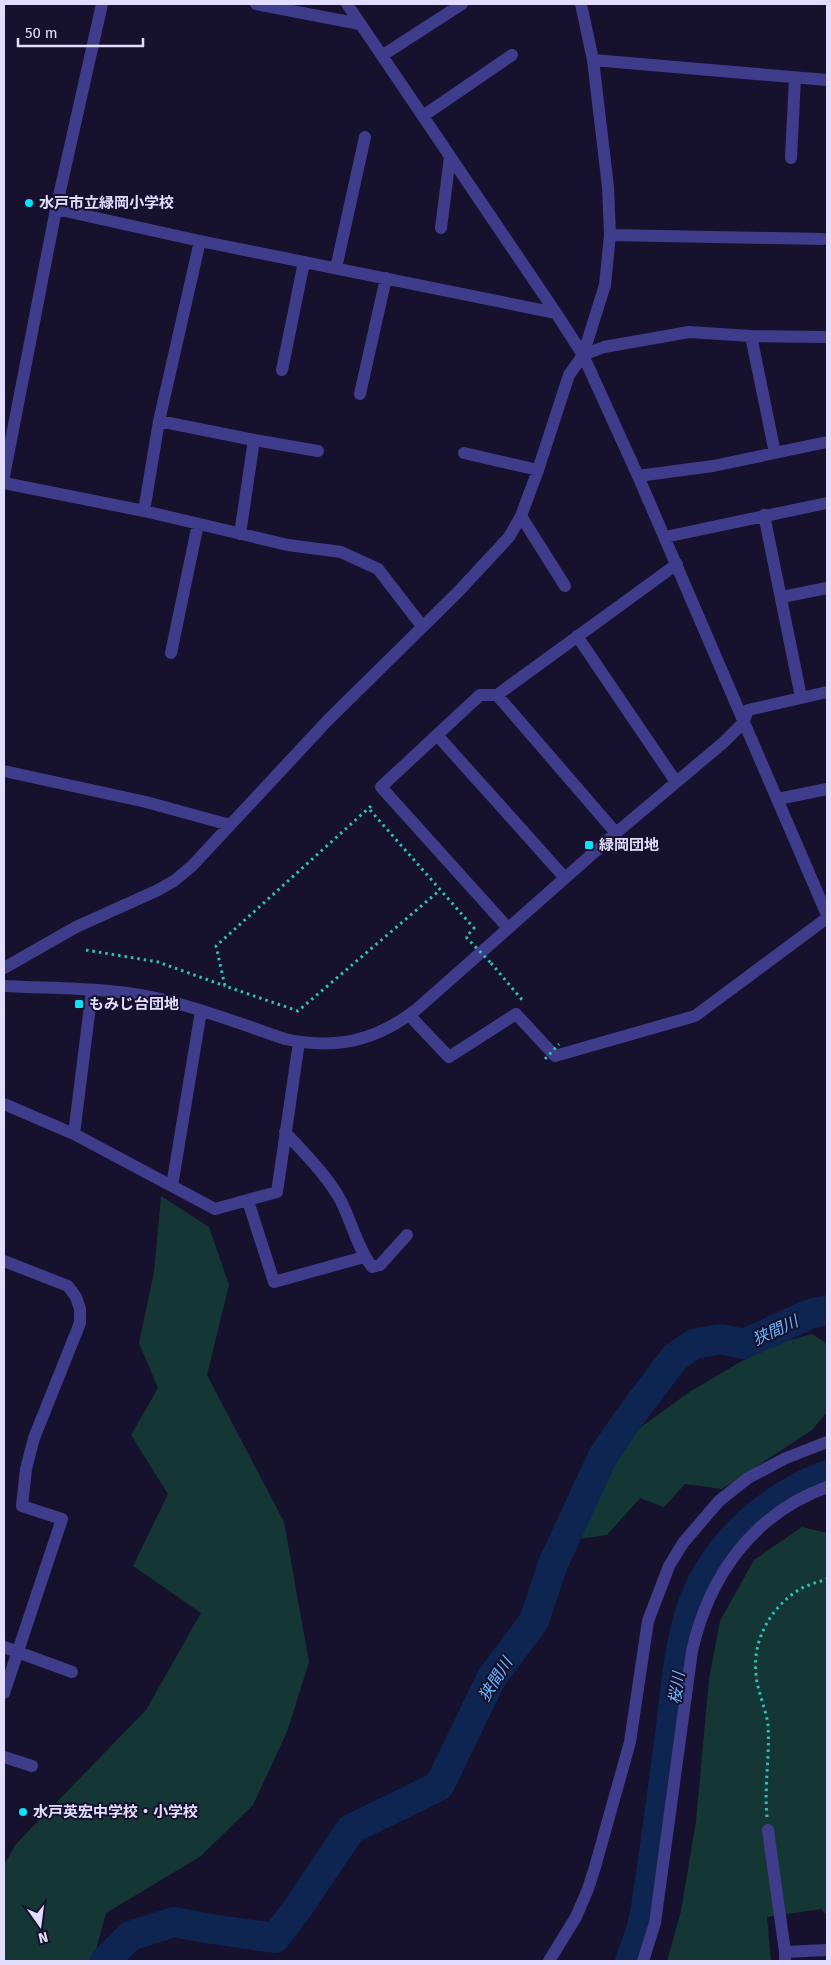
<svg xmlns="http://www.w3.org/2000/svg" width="831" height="1965" viewBox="0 0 831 1965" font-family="'Fira Sans','Noto Sans JP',sans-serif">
<rect width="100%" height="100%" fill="#16112d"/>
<path fill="#143736" d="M161,1196l48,31 20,58 -22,90 77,147 25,140 -22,70 -34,73 -52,51 -95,57 -13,48h-89v-96l12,-21 130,-134 55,-97 -68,-47 35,-72 -37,-59 27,-47 -19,-45 15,-71z
M812,1334l15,10v68l-15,18 -90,59 -37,-5 -21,23 -24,-9 -33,37 -27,4 40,-97 71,-51 75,-44z
M802,1527l25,6v383l-6,-7 -54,8 4,44h-104l14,-50 15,-90 13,-142 11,-58 34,-61z"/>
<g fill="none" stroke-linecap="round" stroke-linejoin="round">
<path stroke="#0d2550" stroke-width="30" d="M105,1961l25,-25 44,-14 31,6 70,10 22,-29 54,-80 88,-43 53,-109 42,-56 19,-57 50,-108 26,-38 46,-61 19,-13 26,-5 24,5 66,-30 17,-4
M630,1961l11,-30 5,-24c9,-57 16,-114 24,-172 5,-40 8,-81 19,-119 20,-67 75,-117 138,-141"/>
<path stroke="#30c0b9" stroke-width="3" stroke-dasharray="2.5 4" stroke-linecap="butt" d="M371,806l-155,140 9,40 73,25 142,-121
M370,810l104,118 -8,9
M86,950l72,12 67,24
M491,963l32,38
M767,1817c-3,-30 3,-61 1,-92 -2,-17 -11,-34 -12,-51 -4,-35 16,-69 46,-86 8,-4 17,-6 25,-9"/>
<path stroke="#403c8c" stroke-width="12" d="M256,4l104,20
M347,4l209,309 27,42 55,121 189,439
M383,55l79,-51
M593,60l234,20
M423,116l89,-61
M791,158l4,-80
M56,209l144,32 356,72
M441,228l9,-71
M610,235l213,4
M336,268l29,-131
M751,336l24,117
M583,355l21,-8 85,-15 62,4 76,1
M282,370l22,-108
M360,394l26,-116
M159,421l95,19 -14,94
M254,440l64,11
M464,453l74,17
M4,476l52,-267 46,-205
M638,476l75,-10 114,-24
M4,483l140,28 144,34 53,7 37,17 44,57
M144,511l15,-90 41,-180
M764,515l37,182
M521,516l44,70
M665,537l162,-34
M782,597l45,-9
M577,636l99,146
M171,653l27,-129
M497,695l119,138
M437,735l128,143
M4,771l142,31 84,23
M778,799l49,-10
M508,928l-127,-141 99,-92h17l180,-131
M4,968l72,-41 80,-36 18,-10 18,-15 136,-146 131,-129 50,-54 12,-21 17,-46 31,-95 14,-20 22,-70 5,-50 -2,-48 -15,-127 -12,-56
M4,986c54,3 111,1 164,15 40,10 79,25 117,38 51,11 91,2 132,-30l199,-176 108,-91 19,-19 5,-13 79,-18
M409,1015l40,42 67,-43 39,42 140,-40 132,-98
M4,1104l70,30 141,75 62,-17 22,-150
M285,1132c19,21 42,43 56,69 11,22 16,46 31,66l8,-2 27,-30
M74,1134l18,-144
M172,1186l29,-175
M248,1201l26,81 90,-25
M4,1261l64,25 8,11 4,12v14l-46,115 -8,31 -4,37 40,13 -58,174
M4,1647l68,25
M4,1757l28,9
M768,1830l17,122
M549,1961l27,-44 12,-28 7,-22 35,-125 18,-121 21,-55 14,-23 36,-42 29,-23 38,-20 41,-16
M643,1961l12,-38 37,-272c17,-75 61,-137 135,-164
M785,1961v-9l42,-2"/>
<path stroke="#30c0b9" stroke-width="3" stroke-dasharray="2.5 4" stroke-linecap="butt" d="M466,937l25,26
M545,1059l14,-15"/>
</g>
<g fill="#09e3ff" stroke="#16112d" stroke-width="2">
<circle cx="29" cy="203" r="5"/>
<rect x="584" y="840" width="10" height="10" rx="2.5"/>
<rect x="74" y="999" width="10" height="10" rx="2.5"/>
<circle cx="23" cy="1812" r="5"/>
</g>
<g text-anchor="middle" stroke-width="4" stroke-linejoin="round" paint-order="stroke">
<g font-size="15" font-weight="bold" fill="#e2ddff" stroke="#16112d" text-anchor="start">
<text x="39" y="208">水戸市立緑岡小学校</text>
<text x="599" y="850">緑岡団地</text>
<text x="89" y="1009">もみじ台団地</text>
<text x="33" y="1817">水戸英宏中学校・小学校</text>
</g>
<g font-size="16" font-style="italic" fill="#6bb9ff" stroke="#16112d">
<text transform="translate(775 1330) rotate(-25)" y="6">狭間川</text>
<text transform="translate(495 1679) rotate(-58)" y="6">狭間川</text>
<text transform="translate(676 1688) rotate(-82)" y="6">桜川</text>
</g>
</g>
<rect width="831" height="1965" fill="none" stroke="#e2ddff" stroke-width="10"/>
<g transform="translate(40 1925) rotate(166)" stroke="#16112d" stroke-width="4" paint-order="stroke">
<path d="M0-4L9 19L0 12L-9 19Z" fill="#e2ddff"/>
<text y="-8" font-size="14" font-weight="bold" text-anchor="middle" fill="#e2ddff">N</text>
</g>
<path d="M18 38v8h125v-8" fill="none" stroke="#e2ddff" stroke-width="2.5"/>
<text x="25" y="38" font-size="15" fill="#e2ddff" stroke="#16112d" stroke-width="4" paint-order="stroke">50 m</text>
</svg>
